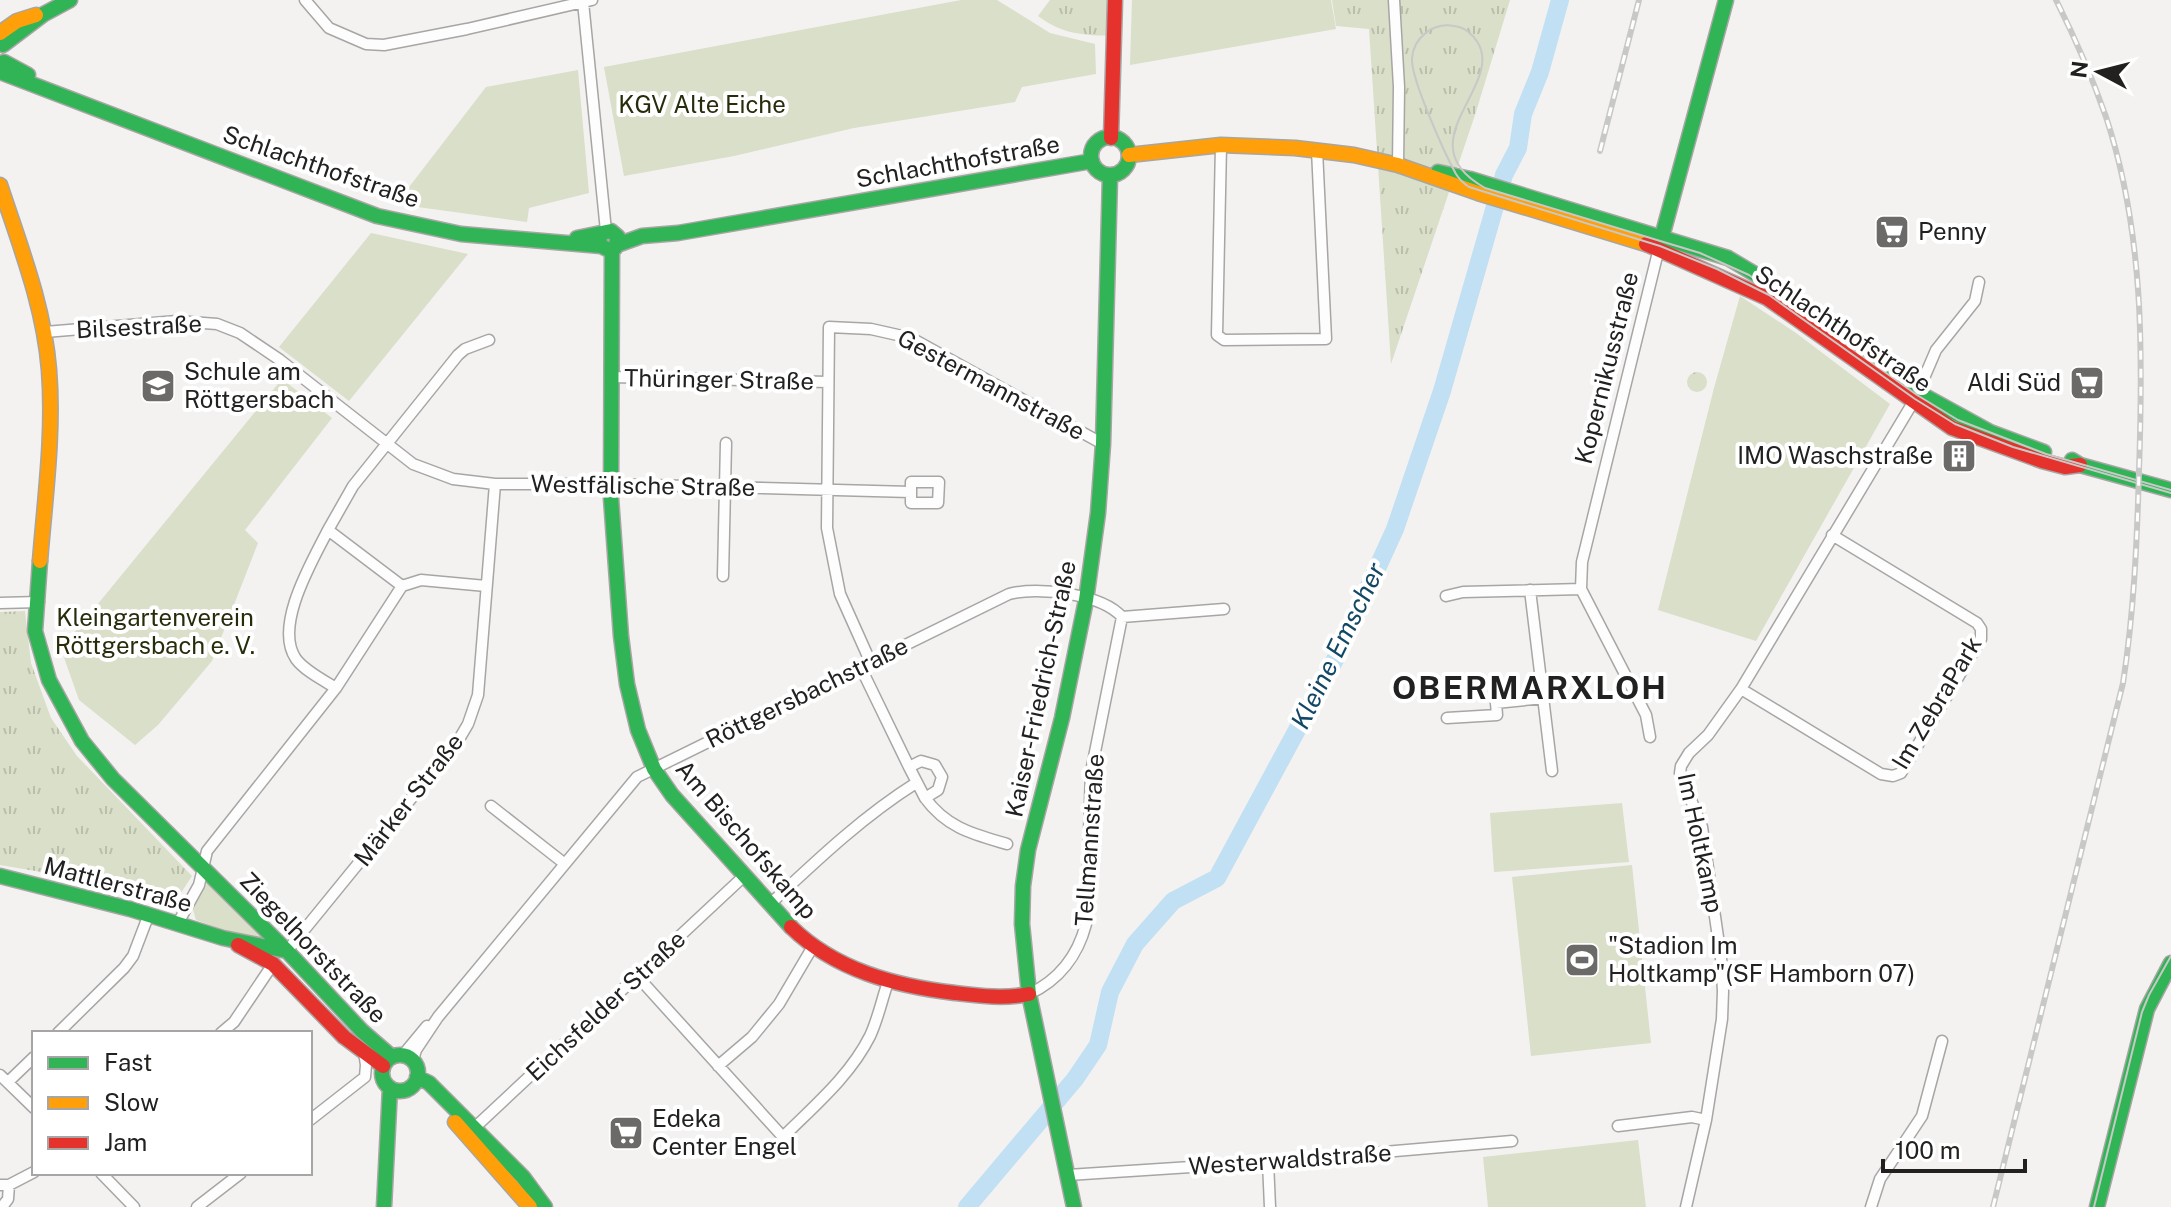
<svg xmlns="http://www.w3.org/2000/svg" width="2171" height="1207" viewBox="0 0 2171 1207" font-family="'Public Sans',sans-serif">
<defs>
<pattern id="park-tufts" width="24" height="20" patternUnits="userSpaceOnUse" patternTransform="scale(2)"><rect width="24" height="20" fill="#d9dfc8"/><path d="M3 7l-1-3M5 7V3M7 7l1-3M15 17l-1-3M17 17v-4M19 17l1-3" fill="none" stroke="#babfac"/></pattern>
</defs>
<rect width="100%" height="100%" fill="#f3f2f0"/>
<path fill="#d9dfc8" d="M961,0h36l53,33 45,11 1,30 -74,13 -7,15 -161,26 -120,28 -110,20 -20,-109z
M1132,0h199l5,29 -206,36z
M578,70l11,123 -60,15 -2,14 -131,-18 90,-117z
M371,233l97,21 -119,147 -70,-54z
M1740,296l56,37 94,71 -134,237 -98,-31 56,-222z
M282,379l50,39 -87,112 13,13 -46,118 -54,64 -23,20 -56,-45 -18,-51z
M1622,803l7,59 -135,10 -4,-59z
M1632,865l19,178 -120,13 -19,-179z
M210,879l55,59 -30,-4 -39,-14 -4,-14z
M1638,1140l8,67h-158l-5,-50z"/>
<path fill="url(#park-tufts)" d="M1050,0h65l-1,36c-30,-1 -51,-1 -76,-20z
M1332,0h178l-34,112 -85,252 -22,-335 -33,-3z
M1687 382a10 10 0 1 1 20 0a10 10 0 1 1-20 0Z
M25,611l6,52 20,55 26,38 115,120 -19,29 -91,-26 -82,-14v-253z"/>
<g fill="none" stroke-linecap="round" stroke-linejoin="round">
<path stroke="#c1e0f3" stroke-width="18" d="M967,1207l108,-128 23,-34 12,-53 25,-48 38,-43 44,-23 121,-224 57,-125 47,-138 62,-216 14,-27 5,-34 17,-42 20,-72"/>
<g stroke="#a7a6a4" stroke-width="13">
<path id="street" d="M305,0l24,28 37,16 18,1 83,-16 125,-29
M1394,0l5,87 -1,78
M583,2l23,229
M1221,145l-4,190 7,5 102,-1 -9,-189
M45,332l132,-11 40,3 23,9 40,27 133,104 40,15 42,5h115l301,8v11h27l1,-21h-28v10
M611,377l217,5
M328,530c-15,30 -55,96 -32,129 9,12 27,21 40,29
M723,576l3,-133
M402,586l-74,-56 25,-44 105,-131 7,-6 24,-9
M1530,590l22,181
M1446,596l17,-4 118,-3
M0,603l39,-1
M870,661l-30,-67 -13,-66 2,-201 42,2 40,9 192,106
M860,666l49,101
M1741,689l140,85 12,2 8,-3 80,-134v-10l-4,-6 -145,-88
M1447,718l50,-3 -1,-12 48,-5
M1650,737l-4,-22 -65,-126 1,-27 77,-314
M921,761l14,4 7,12 -4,13 -13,8 -16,-31z
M925,798c22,30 48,36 82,46
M491,806l74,58
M769,905c47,-44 93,-88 147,-122
M178,923l21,-38 8,-34 129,-163 66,-102 19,-6 65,6
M287,951l171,-210 10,-17 10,-29 17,-211
M638,977l145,160c31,-31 67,-61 87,-101 8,-17 12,-37 18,-54
M1029,994c30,-14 49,-39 57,-70l5,-152 31,-155
M58,1033l66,-65 9,-12 16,-42
M221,1033l13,-11 39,-58
M403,1055l24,-29
M413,1060l3,-10 22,-33 199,-240 372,-183c29,-8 93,0 113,23l102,-8
M718,1066l34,-29 27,-33 33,-56
M0,1075l34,33
M8,1082l26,-25
M310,1120l55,-43 1,-12 -2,-13
M1618,1126l74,-9 14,3
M471,1131l272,-254
M1268,1162l2,45
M101,1173l33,34
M1068,1175l200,-13 244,-21
M0,1185h9l25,-13
M2,1207l6,-8 1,-14
M197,1207l44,-34
M1686,1207l20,-87 16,-101 1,-28 -2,-33 -19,-131 -22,-54 1,-7 8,-13 19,-18 33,-46 174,-290 21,-49 39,-49 4,-19
M1871,1207l9,-28 42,-63 20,-75"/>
</g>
<g stroke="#a7a6a4" stroke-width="17">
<path id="fast" d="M3,45l41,-31 26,-14
M4,62l24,13
M0,72l377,144 84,18 140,12
M1091 156a19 19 0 1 1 38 0a19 19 0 1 1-38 0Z
M1438,172l32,7 258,79 47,28 144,107 71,39 54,20
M577,238l34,-7 7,6 -3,11 -6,2 -8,-4 -2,-7 3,-6
M1660,244l66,-244
M617,245l25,-9 36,-3 414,-72
M612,249l-1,249 10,138 6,48 11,46 16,39 18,26 119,132
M2072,460l8,5 91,25
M40,561l-5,70 14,49 33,61 31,38 174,172 75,80 30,26
M0,876l130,33 93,29 64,13
M382 1073a18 18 0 1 1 36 0a18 18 0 1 1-36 0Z
M417,1077l12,6 94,94 22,30
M384,1207l6,-119
M1074,1207l-45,-213 -7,-70 1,-38 5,-36 34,-132 24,-118 12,-87 5,-69 7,-268
M2097,1207l50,-198 24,-46"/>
</g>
<g stroke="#a7a6a4" stroke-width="17">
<path id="slow" d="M0,33l17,-12 19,-6
M1129,155l92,-10 74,3 59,7 44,10 80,28 168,51
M0,185c20,61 44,121 49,185 5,63 -4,128 -9,191
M455,1122l75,85"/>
</g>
<g stroke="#a7a6a4" stroke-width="17">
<path id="jam" d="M1111,138l4,-138
M1646,244l121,54 185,130 90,33 23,6 15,-2
M791,927c44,43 104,59 164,66 25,3 49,6 74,1
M238,945l35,19 71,73 39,29"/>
</g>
<use href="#street" stroke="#fdfdfd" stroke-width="10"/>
<use href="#fast" stroke="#30b455" stroke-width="14"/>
<use href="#slow" stroke="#ff9f0a" stroke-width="14"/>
<use href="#jam" stroke="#e5322d" stroke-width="14"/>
<path stroke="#c8c8c6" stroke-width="2" d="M2171,490l-125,-36 -88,-34 -41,-25 -168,-120 -49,-22 -215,-65c-81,-45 19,-101 -7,-145 -5,-9 -14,-16 -24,-17 -21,-4 -41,12 -42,33 -1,20 33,95 44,115 3,5 7,9 13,13l191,59 57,23 52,26 146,104 40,25 58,23 158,46
M2094,1207l48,-195 7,-17 22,-39"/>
<g stroke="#c8c8c6" stroke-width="6">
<path id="rail" d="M1600,151l39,-151
M1993,1207l130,-524c11,-71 14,-141 16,-212 4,-119 5,-239 -33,-354 -14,-40 -31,-79 -50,-117"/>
</g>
<use href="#rail" stroke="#fff" stroke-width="3" stroke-dasharray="9" stroke-linecap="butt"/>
</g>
<defs>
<g id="supermarket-square" transform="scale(1.8)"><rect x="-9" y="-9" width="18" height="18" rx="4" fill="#6b6a69" stroke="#fff"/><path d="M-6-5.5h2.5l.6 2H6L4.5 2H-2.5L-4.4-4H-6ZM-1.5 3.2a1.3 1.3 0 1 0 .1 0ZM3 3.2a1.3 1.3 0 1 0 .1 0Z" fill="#fff"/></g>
<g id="school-square" transform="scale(1.8)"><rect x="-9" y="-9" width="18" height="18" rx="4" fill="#6b6a69" stroke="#fff"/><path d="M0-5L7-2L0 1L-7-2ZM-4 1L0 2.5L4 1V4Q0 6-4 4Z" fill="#fff"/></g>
<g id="building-square" transform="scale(1.8)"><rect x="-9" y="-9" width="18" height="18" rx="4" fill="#6b6a69" stroke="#fff"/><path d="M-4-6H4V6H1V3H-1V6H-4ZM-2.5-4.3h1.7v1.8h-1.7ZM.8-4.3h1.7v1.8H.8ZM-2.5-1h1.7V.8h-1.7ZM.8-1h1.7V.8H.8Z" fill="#fff"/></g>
<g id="stadium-square" transform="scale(1.8)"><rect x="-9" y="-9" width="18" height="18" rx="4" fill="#6b6a69" stroke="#fff"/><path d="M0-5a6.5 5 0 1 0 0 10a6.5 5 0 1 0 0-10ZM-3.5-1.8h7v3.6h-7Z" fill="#fff"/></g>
</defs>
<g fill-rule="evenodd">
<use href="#supermarket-square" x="1892" y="232"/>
<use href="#supermarket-square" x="2087" y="383"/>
<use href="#school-square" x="158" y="386"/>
<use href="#building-square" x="1959" y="456"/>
<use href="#stadium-square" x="1582" y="960"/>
<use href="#supermarket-square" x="626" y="1133"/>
</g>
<g text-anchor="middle" stroke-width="8" stroke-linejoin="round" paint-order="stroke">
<g font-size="24" fill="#252d0b" stroke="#fff">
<text x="702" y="113">KGV Alte Eiche</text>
<text x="155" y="626">Kleingartenverein<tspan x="155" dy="28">Röttgersbach e. V.</tspan></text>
</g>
<g font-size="24" fill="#222120" stroke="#fff">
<text transform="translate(958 162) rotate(-10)" y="8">Schlachthofstraße</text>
<text transform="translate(321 167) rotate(19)" y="8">Schlachthofstraße</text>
<text transform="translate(139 327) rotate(-3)" y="8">Bilsestraße</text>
<text transform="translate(1843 329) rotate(34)" y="8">Schlachthofstraße</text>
<text transform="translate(1607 368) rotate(-76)" y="8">Kopernikusstraße</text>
<text transform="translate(719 380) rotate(1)" y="8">Thüringer Straße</text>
<text transform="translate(991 385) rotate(28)" y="8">Gestermannstraße</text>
<text transform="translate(643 486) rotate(1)" y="8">Westfälische Straße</text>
<text transform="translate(1041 689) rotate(-78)" y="8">Kaiser-Friedrich-Straße</text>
<text transform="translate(807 693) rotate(-26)" y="8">Röttgersbachstraße</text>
<text transform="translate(1937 703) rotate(-59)" y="8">Im ZebraPark</text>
<text transform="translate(409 800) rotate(-52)" y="8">Märker Straße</text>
<text transform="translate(746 840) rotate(49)" y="8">Am Bischofskamp</text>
<text transform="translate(1090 840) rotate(-86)" y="8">Tellmannstraße</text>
<text transform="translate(1700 843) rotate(78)" y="8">Im Holtkamp</text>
<text transform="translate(118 885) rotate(15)" y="8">Mattlerstraße</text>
<text transform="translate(313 948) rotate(46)" y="8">Ziegelhorststraße</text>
<text transform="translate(606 1006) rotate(-43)" y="8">Eichsfelder Straße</text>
<text transform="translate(1290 1160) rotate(-4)" y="8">Westerwaldstraße</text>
</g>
<g font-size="24" fill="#222120" stroke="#fff" text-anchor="start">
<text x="1918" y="240">Penny</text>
<text x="184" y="380">Schule am<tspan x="184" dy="28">Röttgersbach</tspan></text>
<text x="2061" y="391" text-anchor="end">Aldi Süd</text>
<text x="1933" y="464" text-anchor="end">IMO Waschstraße</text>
<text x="1608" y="954">"Stadion Im<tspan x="1608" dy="28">Holtkamp"(SF Hamborn 07)</tspan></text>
<text x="652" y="1127">Edeka<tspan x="652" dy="28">Center Engel</tspan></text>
</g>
<g font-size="26" font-style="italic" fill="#124865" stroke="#fff">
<text transform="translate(1338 646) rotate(-64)" y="9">Kleine Emscher</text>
</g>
<g font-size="32" font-weight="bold" letter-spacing="2" fill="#222120" stroke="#fff">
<text x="1530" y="699">OBERMARXLOH</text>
</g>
</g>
<rect x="32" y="1031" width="280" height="144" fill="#ffffff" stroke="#a7a6a6" stroke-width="2"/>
<rect x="48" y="1057" width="40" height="12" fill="#30b455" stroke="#a7a6a6" stroke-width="2"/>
<text x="104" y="1071" font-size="24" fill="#222120">Fast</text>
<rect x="48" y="1097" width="40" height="12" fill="#ff9f0a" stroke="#a7a6a6" stroke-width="2"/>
<text x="104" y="1111" font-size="24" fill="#222120">Slow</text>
<rect x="48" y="1137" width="40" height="12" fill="#e5322d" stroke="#a7a6a6" stroke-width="2"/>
<text x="104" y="1151" font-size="24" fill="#222120">Jam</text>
<g transform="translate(2099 72) rotate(277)" stroke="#ffffff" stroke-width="6" paint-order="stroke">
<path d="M0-6L14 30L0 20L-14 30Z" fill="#222120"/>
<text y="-12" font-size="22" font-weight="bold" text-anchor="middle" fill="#222120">N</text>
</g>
<path d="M1883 1159v12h142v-12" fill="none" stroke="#222120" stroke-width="4"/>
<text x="1895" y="1159" font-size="24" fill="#222120" stroke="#ffffff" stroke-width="6" paint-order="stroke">100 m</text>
</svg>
